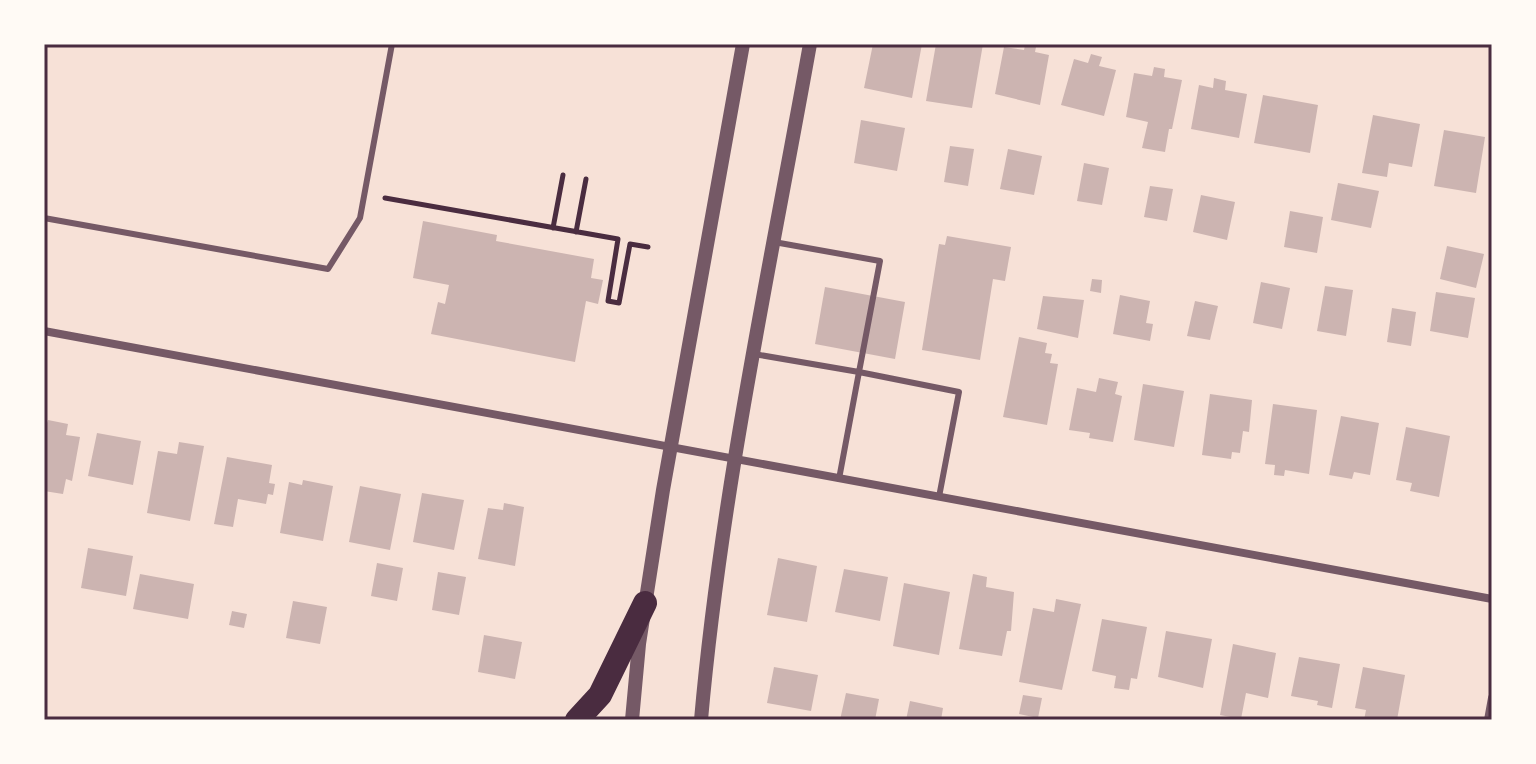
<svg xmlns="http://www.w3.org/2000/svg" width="1536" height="764" viewBox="0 0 1536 764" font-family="'Sofia Sans Condensed',sans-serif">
<rect width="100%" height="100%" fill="#f7e1d7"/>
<path fill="#ccb4b1" d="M873,44h49l-10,54 -48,-10z
M936,44h47l-11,64 -46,-7z
M1025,45l11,2 -1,5 14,3 -9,50 -45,-11 9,-47 20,3z
M1091,54l11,3 -3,9 17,4 -12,46 -43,-11 13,-46 14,4z
M1154,67l11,2 -1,8 18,3 -10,49h-3l-4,23 -23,-4 6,-26 -22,-5 8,-44 18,3z
M1214,78l12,3 -1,9 22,4 -8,44 -48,-9 8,-44 14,3z
M1263,95l55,10 -8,48 -56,-10z
M1373,115l47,9 -8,43 -23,-4 -2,14 -25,-4z
M861,120l44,8 -8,43 -43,-8z
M1444,130l41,7 -9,56 -42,-7z
M950,146l24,3 -6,37 -24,-4z
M1008,149l34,7 -8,39 -34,-6z
M1084,163l25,5 -7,37 -25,-4z
M1338,183l41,8 -8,37 -40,-8z
M1150,186l23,3 -6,32 -23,-4z
M1201,195l34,7 -8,38 -34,-8z
M1290,211l33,6 -6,36 -33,-6z
M423,221l74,14 -1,6 98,18 -3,19 12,2 -5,24 -12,-3 -11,61 -144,-28 7,-32 7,2 4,-19 -36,-7z
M947,236l64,11 -6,34 -12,-2 -13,81 -58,-10 17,-106 6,1z
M1447,246l37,8 -8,34 -36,-9z
M1092,279l10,1 -1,13 -11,-2z
M1261,282l29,6 -8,41 -29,-6z
M1325,286l28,4 -7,46 -29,-5z
M825,287l80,15 -10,57 -80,-15z
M1436,292l39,6 -7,40 -38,-7z
M1120,295l30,6 -4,22 7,1 -3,17 -37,-7z
M1043,296l41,4 -6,38 -41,-9z
M1195,301l23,5 -8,34 -23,-4z
M1392,308l24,4 -5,34 -24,-4z
M1019,337l28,6 -2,10 7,1 -2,9 8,1 -11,61 -44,-8z
M1099,378l19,4 -3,12 7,2 -9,46 -24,-4 1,-5 -21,-3 8,-42 19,4z
M1143,384l41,7 -10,56 -40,-7z
M1210,394l42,6 -3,32 -6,-1 -3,22 -8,-1 -1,7 -29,-4z
M1273,404l44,6 -8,64 -24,-4 -1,6 -10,-1 1,-10 -10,-1z
M1341,416l38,7 -9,52 -16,-3 -2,7 -23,-4z
M48,420l20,4 -2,11 14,2 -8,44 -6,-2 -3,15 -19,-3 3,-16h-3v-43z
M1406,427l44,9 -11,61 -29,-6 2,-8 -16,-3z
M97,433l44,8 -8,44 -45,-9z
M179,442l25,4 -14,75 -43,-8 11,-62 19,3z
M227,457l45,8 -3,18 6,1 -2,11 -5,-1 -2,10 -28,-5 -5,28 -19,-3z
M303,480l30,6 -10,55 -43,-8 9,-51 13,3z
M360,486l41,8 -11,56 -41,-8z
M422,493l42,7 -10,50 -41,-8z
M504,503l20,4 -9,59 -37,-7 10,-51 15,2z
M88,548l45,8 -7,40 -45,-8z
M778,558l39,8 -10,56 -40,-7z
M377,563l26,5 -6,33 -26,-5z
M844,569l44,8 -8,44 -45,-9z
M438,572l28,5 -7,38 -27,-5z
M140,574l54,10 -6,35 -55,-10z
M973,574l14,3 -1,10 28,5 -3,39h-4l-5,25 -43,-7z
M904,583l46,9 -11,63 -46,-9z
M1056,599l25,5 -19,86 -43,-8 14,-74 21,4z
M293,601l34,6 -7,37 -34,-6z
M232,611l15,3 -3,14 -15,-3z
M1102,619l45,8 -10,52 -6,-1 -2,12 -15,-2 2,-12 -24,-5z
M1166,631l46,8 -9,49 -45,-11z
M484,635l38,7 -7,37 -37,-7z
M1233,644l43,9 -8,45 -22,-5 -5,26 -21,-4z
M1299,657l41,7 -8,44 -15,-3 1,-4 -27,-5z
M774,667l44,8 -7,36 -44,-8z
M1363,667l42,8 -8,45h-33l2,-10 -11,-2z
M846,693l33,6 -4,21h-35z
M1023,695l19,3 -4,20 -19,-4z
M910,701l33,7 -2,12h-35z"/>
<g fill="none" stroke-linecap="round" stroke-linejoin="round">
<path stroke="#4a2c40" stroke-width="5" d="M385,198l233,41 -10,62 11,2 11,-59 18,3
M553,228l10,-53
M576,232l10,-53"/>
<path stroke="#755966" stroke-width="6" d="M44,218l284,51 32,-51 32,-174
M754,354l105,18 21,-111 -106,-19
M839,479l20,-107 100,20 -20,105"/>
<path stroke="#755966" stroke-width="8" d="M44,331l1448,268
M1488,720l4,-22"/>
<path stroke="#755966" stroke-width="14" d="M632,720l7,-76 24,-154 80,-446
M701,720c20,-227 69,-452 109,-676"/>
<path stroke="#4a2c40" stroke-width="24" d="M577,720l23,-25 45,-92"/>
</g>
<rect width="1536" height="764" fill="none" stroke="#fffaf5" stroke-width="92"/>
<rect x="46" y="46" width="1444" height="672" fill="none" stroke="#4a2c40" stroke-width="3"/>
</svg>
